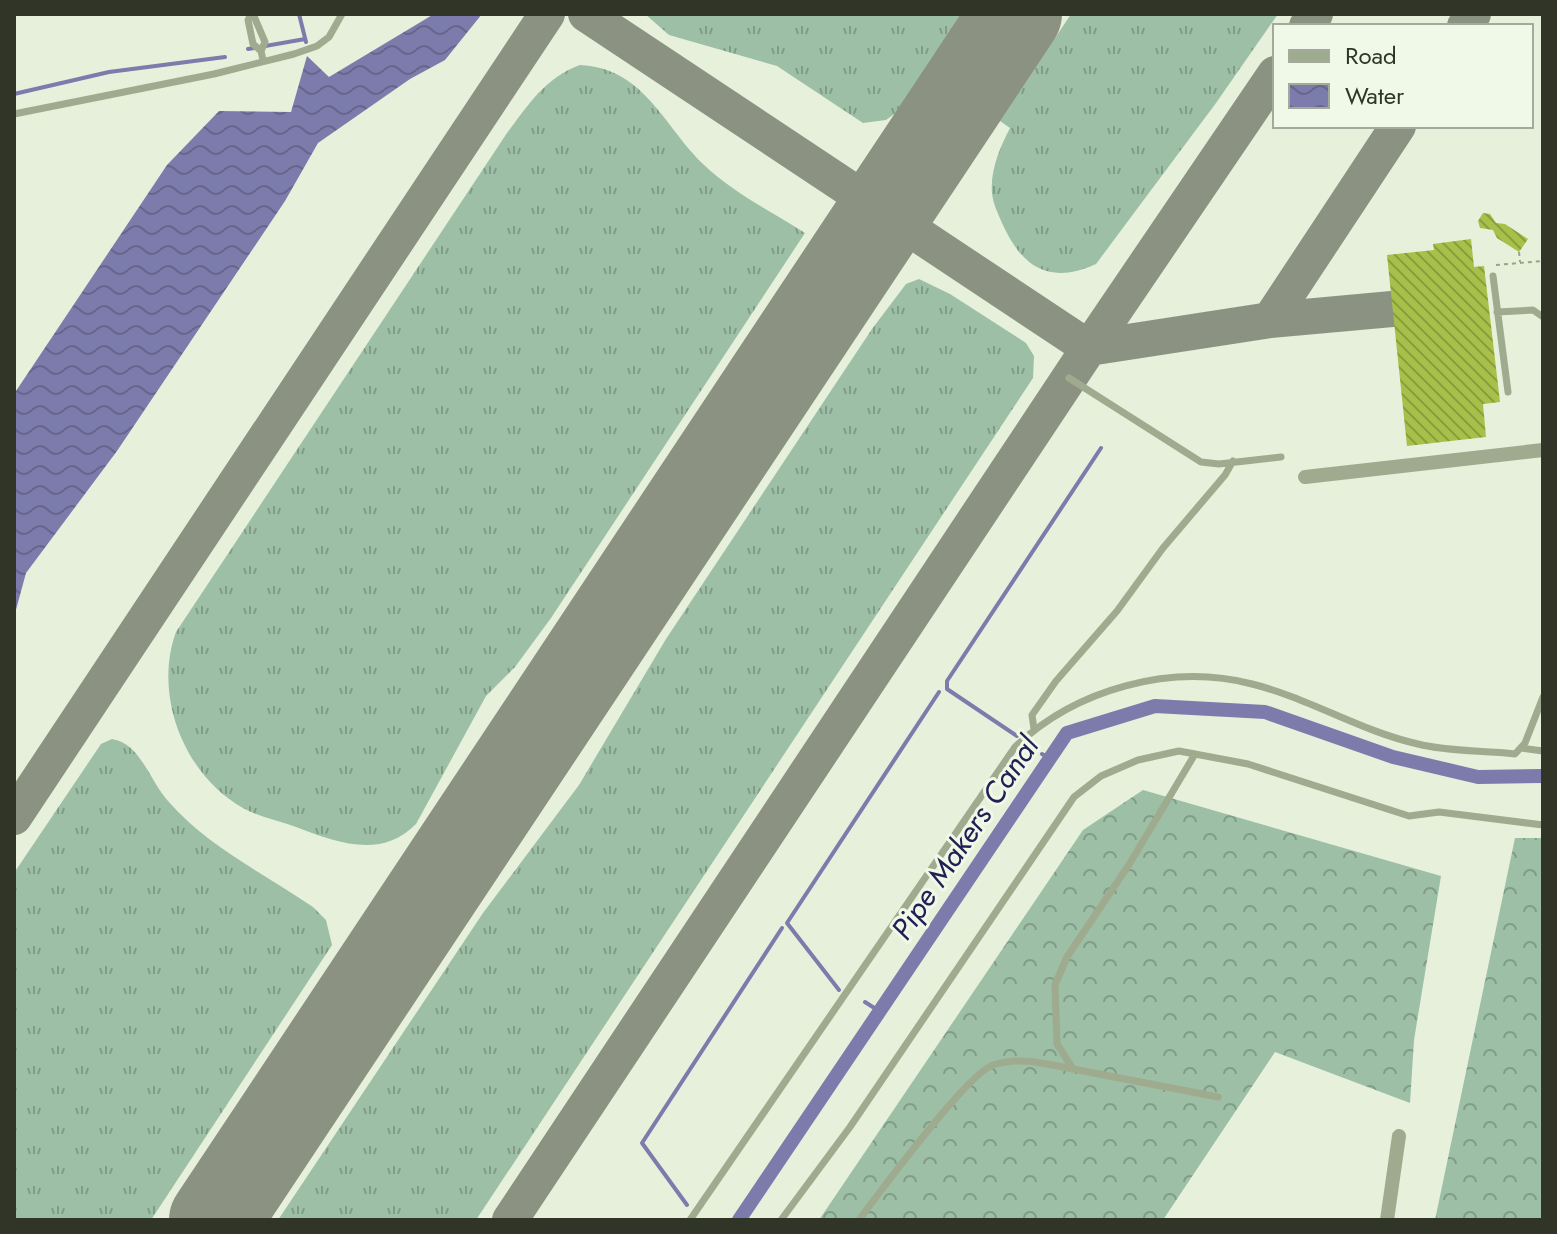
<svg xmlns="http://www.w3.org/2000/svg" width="1557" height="1234" viewBox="0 0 1557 1234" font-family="Jost,sans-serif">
<defs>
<pattern id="grass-tufts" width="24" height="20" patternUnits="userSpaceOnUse" patternTransform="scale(2)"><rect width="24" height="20" fill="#9cbfa6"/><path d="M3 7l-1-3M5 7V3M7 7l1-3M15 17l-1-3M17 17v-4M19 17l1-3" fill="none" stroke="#809c87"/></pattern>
<pattern id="forest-crowns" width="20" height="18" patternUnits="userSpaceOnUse" patternTransform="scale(2)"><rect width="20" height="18" fill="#9cbfa6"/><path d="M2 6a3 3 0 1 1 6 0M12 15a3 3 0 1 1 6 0" fill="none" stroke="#809c87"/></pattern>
<pattern id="water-waves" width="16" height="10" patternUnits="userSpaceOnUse" patternTransform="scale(2)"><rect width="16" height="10" fill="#7c7cac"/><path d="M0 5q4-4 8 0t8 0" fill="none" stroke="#66668c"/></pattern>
<pattern id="building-back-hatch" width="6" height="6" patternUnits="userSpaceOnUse" patternTransform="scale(2)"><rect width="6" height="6" fill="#a8c04a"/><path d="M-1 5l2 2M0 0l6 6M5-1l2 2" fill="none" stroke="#899d3e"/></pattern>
</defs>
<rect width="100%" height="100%" fill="#e6f0db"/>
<path fill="url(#grass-tufts)" d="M645,14h318l-66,98 -11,8 -23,3 -86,-57 -108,-31z
M1071,14h207l-62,89 -120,161c-46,21 -74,4 -94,-41 -4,-10 -9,-19 -10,-30 -2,-22 8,-46 18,-65l-10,-7z
M580,65c64,3 83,60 123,99 29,28 69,48 102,69l-254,385 -36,49 -29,29 -70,128c-35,36 -80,18 -120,3 -17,-7 -37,-10 -53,-19 -59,-33 -90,-113 -67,-176l331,-499c22,-29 38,-55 73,-68z
M919,279l31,15 76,49 8,13 -1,22 -557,842h-198l205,-307 96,-128 87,-146 206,-310 34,-45z
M112,739c28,4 38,42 56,62 39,45 95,72 145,106l13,13 6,25 -181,275h-137v-347l87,-129z"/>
<path fill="url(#forest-crowns)" d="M1143,790l298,86 -27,164 -4,63 -135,-51 -112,168h-344l264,-390z
M1515,838h28v382h-108z"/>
<path fill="url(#water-waves)" d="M434,14h48l-37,46 -35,19 -92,64 -33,58 -168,250 -91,122 -12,44v-223l153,-229 52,-54 72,1 16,-56 22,21z"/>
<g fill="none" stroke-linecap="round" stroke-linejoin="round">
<path stroke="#7c7cac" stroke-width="4" d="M299,14l7,28
M248,49l57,-10
M14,94l95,-22 116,-15
M1017,736l-70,-47v-8l154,-233
M1042,754l7,4
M839,990l-52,-67 152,-231
M865,1002l14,9
M687,1205l-45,-62 140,-215"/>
<path stroke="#7c7cac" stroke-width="14" d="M739,1220l328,-487 88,-27 110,6 128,45 85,20 65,-1"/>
<path stroke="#8c9282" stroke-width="36" d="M586,14l503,334 181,-28 128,-194
M1307,26l8,-12
M1465,26l8,-12
M1270,320l122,-11
M14,817l533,-803
M510,1220l579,-872 186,-274"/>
<path stroke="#8c9282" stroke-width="92" d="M215,1220l801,-1206"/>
</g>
<path fill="url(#building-back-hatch)" d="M1483,213l7,1 6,9 9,1 23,15 -9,13 -22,-14 -4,-8 -13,-2 -2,-7z
M1471,239l3,28 10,-1 16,136 -17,2 3,33 -79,9 -20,-191 47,-5 -1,-6z"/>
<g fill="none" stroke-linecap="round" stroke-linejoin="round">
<path stroke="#98a585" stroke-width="2" stroke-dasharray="4 4" stroke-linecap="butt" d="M1519,252l1,10
M1496,265l47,-4"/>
<path stroke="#9fab8e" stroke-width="7" d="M251,14l-3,6 5,24 8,7
M253,14l12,28 -4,9 2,9
M14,114l200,-40 80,-20 23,-8 12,-9 13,-23
M1493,276l15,116
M1497,312l36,-2 10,7
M1069,378l132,84 18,2 62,-7
M1034,729l-2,-14 24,-34 61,-70 46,-63 62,-73 8,-14
M1521,748l22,3
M1195,754l-65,109 -63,94 -12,28 2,59 16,25 145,28
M690,1220l325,-473c61,-58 155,-84 237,-63 57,14 108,47 166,60 31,8 65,6 97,10l10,-11 18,-46
M781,1220l69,-93 224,-330 27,-21 37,-16 41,-9 69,13 161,52 30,-4 104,13
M859,1220c20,-27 109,-147 134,-155 27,-9 53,-1 80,4"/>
<path stroke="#9fab8e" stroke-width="14" d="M1305,477l238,-27
M1387,1220l12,-84"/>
</g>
<g text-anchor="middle" stroke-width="6" stroke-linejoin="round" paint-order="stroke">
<g font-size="30" font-style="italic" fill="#212054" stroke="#f0f8e7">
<text transform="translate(965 838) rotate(-56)" y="10">Pipe Makers Canal</text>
</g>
</g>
<rect width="1557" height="1234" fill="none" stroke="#313528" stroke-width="32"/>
<rect x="1273" y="24" width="260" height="104" fill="#f0f8e7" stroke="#a4aa9b" stroke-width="2"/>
<rect x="1289" y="50" width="40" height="12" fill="#9fab8e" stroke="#a4aa9b" stroke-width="2"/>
<text x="1345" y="64" font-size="24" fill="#313528">Road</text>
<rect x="1289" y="84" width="40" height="24" fill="url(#water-waves)" stroke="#a4aa9b" stroke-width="2"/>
<text x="1345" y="104" font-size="24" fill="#313528">Water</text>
</svg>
